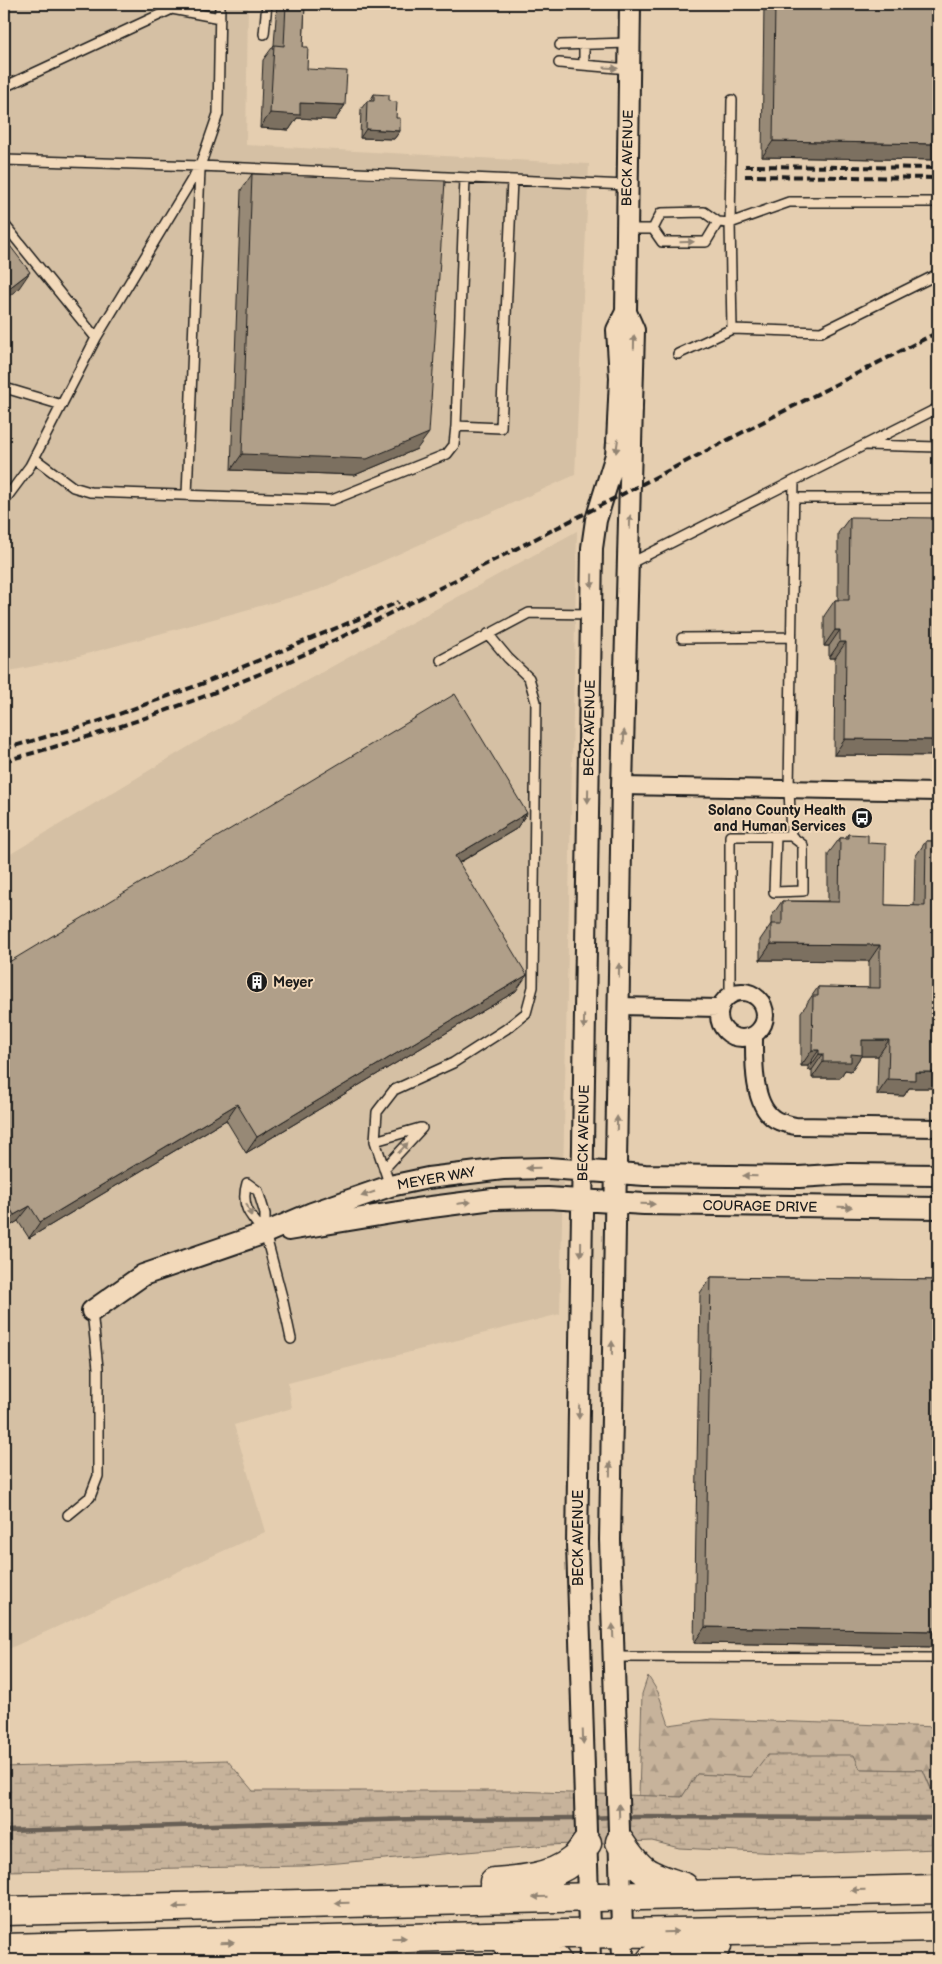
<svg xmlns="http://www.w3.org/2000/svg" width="942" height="1964" viewBox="0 0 942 1964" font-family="'Balsamiq Sans',sans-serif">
<defs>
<pattern id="forest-firs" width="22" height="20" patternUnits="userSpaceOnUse" patternTransform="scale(1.25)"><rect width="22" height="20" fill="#c7b39b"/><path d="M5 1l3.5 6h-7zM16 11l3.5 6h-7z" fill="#aa9985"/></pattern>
<pattern id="wetland-marsh" width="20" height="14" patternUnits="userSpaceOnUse" patternTransform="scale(1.25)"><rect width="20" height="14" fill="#c7b39b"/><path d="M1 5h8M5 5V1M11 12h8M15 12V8" fill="none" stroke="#aa9985"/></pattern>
</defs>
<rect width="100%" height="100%" fill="#e5ceb0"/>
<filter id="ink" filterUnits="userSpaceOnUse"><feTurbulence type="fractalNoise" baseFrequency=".02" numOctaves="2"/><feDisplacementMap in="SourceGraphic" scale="10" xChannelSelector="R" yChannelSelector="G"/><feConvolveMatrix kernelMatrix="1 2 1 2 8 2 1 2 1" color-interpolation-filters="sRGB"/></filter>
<g filter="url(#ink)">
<path fill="#d5c0a4" d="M4,4h244l-2,141 343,19 -14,311 -257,115 -257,71 -57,11z
M577,531l-17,783 -272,69 4,25 -58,17 31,107 -261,119v-793l199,-120z"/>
<path fill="url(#forest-firs)" stroke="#72685c" d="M648,1676l10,16 11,33 43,-6 226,8v72h-2l-13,-29 -64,-1 -108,8 -54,-3 -15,23 -43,-1 3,-102z"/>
<path fill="url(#wetland-marsh)" stroke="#72685c" d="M768,1755h86l6,14 63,1 12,29h3v50l-139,5 -120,-6 -27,-7 -104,4 -245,21 -299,5v-104l223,-7 26,31h261l168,6 15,-23 54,3z"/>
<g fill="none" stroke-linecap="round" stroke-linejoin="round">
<path stroke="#685f54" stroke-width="4.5" d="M625,1817l313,1
M590,1818l24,-1
M4,1831l411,-12 164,-1"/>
<g stroke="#1c1c1c" stroke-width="12">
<path id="service" d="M264,34l3,-30
M560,45l69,-2
M559,63l70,6
M584,64v-19
M4,87l168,-78 48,9
M4,160l196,6 427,19
M718,222l-12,20h-44l-9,-13 8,-16 43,-1 14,10 12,1 59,-21h149
M4,224l92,114
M626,229h27
M732,329l89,3 117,-58
M678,354l54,-25 -2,-106 2,-123
M4,389l1,-1 57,17
M456,426l9,-248
M866,445l72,2
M34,458l39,29 17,5 242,8 115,-46 7,-9 2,-19 45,2 11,-248
M187,495l13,-326
M794,498h144
M4,501l26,-35 66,-128 104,-172 18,-52 2,-110
M629,564l309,-156
M682,638l109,-1
M441,660l88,-47 62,1
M776,836l-2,56 29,-1v-46l-12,-9
M730,994v-158h61l-2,-47 5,-308
M375,1141l45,-13
M384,1169l38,-41
M390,1186l-15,-45 2,-29 17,-22 59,-27 53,-34 20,-16 7,-26 3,-285 -7,-24 -21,-20 -20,-24
M265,1233c-15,-17 -25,-27 -18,-50l11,8 7,23v19l17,64 9,42
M68,1515l22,-18 8,-21v-108l-6,-57
M614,1657l324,1"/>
</g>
<g stroke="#1c1c1c" stroke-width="20">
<path id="minor" d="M622,786l316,6
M719 1015a23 23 0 1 1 46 0a23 23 0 1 1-46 0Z
M619,1006l100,2
M754,1035c0,23 -2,68 19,83 6,5 15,6 22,8l143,2"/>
</g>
<g stroke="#1c1c1c" stroke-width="24">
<path id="tertiary" d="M289,1230l127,-21 77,-10 55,-1 96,6 294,4
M92,1311l51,-36 122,-42 47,-20 78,-27 38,-8 75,-9 45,-1 97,7 154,2 48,-3 91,1
M590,1960l-13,-416 15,-996 4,-28 20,-65 1,-12 3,-65 -3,-48 9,-18 4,-308
M623,1960l-13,-420 12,-754 12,-456 -8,-18"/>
</g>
<g stroke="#1c1c1c" stroke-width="31">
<path id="trunk" d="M620,1842c22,33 28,33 64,45
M494,1882c27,-2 57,-4 78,-21 6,-4 10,-12 15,-18
M4,1911l934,-22
M507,1944l39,10 10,6
M4,1948l563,-14 371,-7
M651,1960l14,-5 52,-9"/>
</g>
<use href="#service" stroke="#f2d9ba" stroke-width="9"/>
<use href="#minor" stroke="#f2d9ba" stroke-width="16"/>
<use href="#tertiary" stroke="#f2d9ba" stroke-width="20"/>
<use href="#trunk" stroke="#f2d9ba" stroke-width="28"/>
<path stroke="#1c1c1c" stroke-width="4" stroke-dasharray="8 4" stroke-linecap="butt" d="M745,166l193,2
M745,176l193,2
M4,749l93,-27 107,-39 195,-81
M4,761c93,-25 185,-56 274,-95 87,-38 171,-83 255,-126 135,-69 270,-139 405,-208"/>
</g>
<path fill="#978976" stroke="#1c1c1c" d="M277,4h28l-2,43 4,22 38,36 -10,15 -38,-2 -8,12 -29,-2 3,-68 11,-15z
M764,4h174v156l-176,-3z
M374,94l15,7 7,17 4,13 -6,8 -34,-1 1,-29 6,-8h3z
M252,174l165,275 -62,26 -124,-5 10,-280z
M850,517l88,239 -104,-1 1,-97h-6v-12h-5v-30l11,-16h3v-67z
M527,813l-11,16 -57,34 57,128 -270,162 -20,-33 -197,118 -11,-17 -14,9v-265z
M848,834l20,9 17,62 29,1 1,-49 11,-16h8l4,-6v129h-4l-1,38h5v79l-5,7h-24l-5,8 -27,-1 1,-39h-17l-10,15 -6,-1 -5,8h-28v-8h-4v-4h-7v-54l6,-8v-1l11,-16 51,1v-27l-109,-1v-20l11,-16v-7l11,-16h46v-47l12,-16h5z
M711,1277l227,3v367l-244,-4 6,-350z"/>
<path fill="#7b6f60" stroke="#1c1c1c" d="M4,4h6l-6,3z
M300,103l45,2 -10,15 -38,-2 -8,12 -29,-2 10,-15z
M366,129l34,2 -6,8 -34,-1z
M773,141l165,3v16l-176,-3z
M30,272l-11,16 -15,12v-8z
M429,433l-12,16 -62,26 -124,-5 11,-16z
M835,630h5l-11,16h-5z
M840,642h6l-11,16h-6z
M845,739l93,1v16l-104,-1z
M527,813l-11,16 -73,43 12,-16z
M771,944l109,1 -11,16 -109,-1z
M934,948h4v16l-15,-1z
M527,975l-11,16 -270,162 11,-16z
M862,1040h27l-11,16h-17l-10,15 -6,-1 -5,8h-28l11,-16z
M812,1050h7l-11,16h-7z
M819,1054h4l-11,16h-4z
M915,1072h23v9l-5,7h-24l-5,8 -27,-1 11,-16z
M237,1104l-11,16 -197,118 11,-16z
M30,1206l-12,15 -14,9 10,-15z
M705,1627l233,4v16l-244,-4z"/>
<path fill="#b09f89" stroke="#1c1c1c" d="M286,4h19l-2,43h5l-1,22 40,2 -2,34 -45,-2v12l-30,-2 4,-68 10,1z
M775,4h163v140l-165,-3z
M374,94l15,1v6l8,1 -1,16h4v13l-34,-2 1,-28h7z
M252,174l193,7 -16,252 -62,26 -125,-5z
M4,238l26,34 -26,20z
M850,517l88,1v222l-93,-1 1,-97h-6v-12h-5v-30h14z
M455,694l72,119 -72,43 72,119 -270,162 -20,-33 -197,118 -10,-16 -16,9 -10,-18v-232z
M848,834l20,1v8l18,1 -1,61 40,1 1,-65h12v107h-4l-1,54h5v70h-23v8l-27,-1 1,-39h-27v15l-11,-1v8h-28v-8h-4v-4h-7l1,-54h5v-9l62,1v-43l-109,-1v-20h11v-23l57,1 1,-64h8z
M711,1277l227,3v351l-233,-4z"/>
<defs><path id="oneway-solid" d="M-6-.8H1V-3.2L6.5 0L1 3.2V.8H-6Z" transform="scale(1.25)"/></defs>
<g fill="#928473">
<use href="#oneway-solid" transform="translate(611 68) rotate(4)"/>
<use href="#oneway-solid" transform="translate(687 242) rotate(-1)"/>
<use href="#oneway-solid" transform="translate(634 342) rotate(-89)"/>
<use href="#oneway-solid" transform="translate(617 446) rotate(98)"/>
<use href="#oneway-solid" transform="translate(630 522) rotate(-88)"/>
<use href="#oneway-solid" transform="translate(592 581) rotate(91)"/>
<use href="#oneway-solid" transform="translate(624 737) rotate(-88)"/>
<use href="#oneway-solid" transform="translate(588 796) rotate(91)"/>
<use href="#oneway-solid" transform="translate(619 970) rotate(-89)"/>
<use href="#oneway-solid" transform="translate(584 1022) rotate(91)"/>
<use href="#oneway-solid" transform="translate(617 1123) rotate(-89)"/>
<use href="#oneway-solid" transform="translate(403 1148) rotate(-47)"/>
<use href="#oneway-solid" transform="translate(533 1168) rotate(179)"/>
<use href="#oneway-solid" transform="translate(750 1176) rotate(-179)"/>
<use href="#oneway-solid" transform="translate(368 1194) rotate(161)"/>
<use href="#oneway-solid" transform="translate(464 1203) rotate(-7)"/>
<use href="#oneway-solid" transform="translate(648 1204) rotate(2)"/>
<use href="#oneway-solid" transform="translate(845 1207) rotate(1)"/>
<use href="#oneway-solid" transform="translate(249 1210) rotate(68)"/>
<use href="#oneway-solid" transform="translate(581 1249) rotate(91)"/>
<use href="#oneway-solid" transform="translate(612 1348) rotate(-89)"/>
<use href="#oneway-solid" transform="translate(579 1412) rotate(91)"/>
<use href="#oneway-solid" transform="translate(610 1469) rotate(-89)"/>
<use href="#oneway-solid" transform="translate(613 1631) rotate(-92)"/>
<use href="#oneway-solid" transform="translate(583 1737) rotate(88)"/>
<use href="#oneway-solid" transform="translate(619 1811) rotate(-92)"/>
<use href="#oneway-solid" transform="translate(858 1890) rotate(179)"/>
<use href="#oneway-solid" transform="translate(540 1897) rotate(178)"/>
<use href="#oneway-solid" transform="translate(342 1903) rotate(179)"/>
<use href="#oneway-solid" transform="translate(180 1907) rotate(179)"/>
<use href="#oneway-solid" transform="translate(671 1932) rotate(-1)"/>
<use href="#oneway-solid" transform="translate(399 1938) rotate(-1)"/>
<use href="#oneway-solid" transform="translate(227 1943) rotate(-2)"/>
</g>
</g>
<defs>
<g id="bus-disc" transform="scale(1.125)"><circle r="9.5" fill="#1c1c1c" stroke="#f2d9ba"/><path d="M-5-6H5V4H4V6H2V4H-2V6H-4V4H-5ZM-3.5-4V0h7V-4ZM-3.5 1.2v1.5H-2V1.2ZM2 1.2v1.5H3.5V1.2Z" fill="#fff"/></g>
<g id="building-disc" transform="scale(1.125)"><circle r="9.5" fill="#1c1c1c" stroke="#f2d9ba"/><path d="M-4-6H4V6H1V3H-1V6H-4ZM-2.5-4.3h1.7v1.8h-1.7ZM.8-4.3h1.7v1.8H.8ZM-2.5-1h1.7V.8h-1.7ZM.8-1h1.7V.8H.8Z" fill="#fff"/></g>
</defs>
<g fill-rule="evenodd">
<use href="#bus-disc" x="862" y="818"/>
<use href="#building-disc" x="257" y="982"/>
</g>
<g text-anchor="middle" stroke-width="4" stroke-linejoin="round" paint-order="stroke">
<g font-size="14" fill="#1c1c1c" stroke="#f2d9ba">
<text transform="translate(627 158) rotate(-89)" y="5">BECK AVENUE</text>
<text transform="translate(589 728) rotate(-89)" y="5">BECK AVENUE</text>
<text transform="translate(583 1133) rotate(-89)" y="5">BECK AVENUE</text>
<text transform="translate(436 1178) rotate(-10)" y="5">MEYER WAY</text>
<text transform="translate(760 1206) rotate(1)" y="5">COURAGE DRIVE</text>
<text transform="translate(578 1538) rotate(-90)" y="5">BECK AVENUE</text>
</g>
<g font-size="14" font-weight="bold" fill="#1c1c1c" stroke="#f2d9ba" text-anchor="end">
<text x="846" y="815">Solano County Health<tspan x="846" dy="16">and Human Services</tspan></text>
<text x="273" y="987" text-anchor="start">Meyer</text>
</g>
</g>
<rect width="942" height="1964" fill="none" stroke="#f2d9ba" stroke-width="20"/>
<rect x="10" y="10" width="922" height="1944" fill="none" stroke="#1c1c1c" stroke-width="2" filter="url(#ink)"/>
</svg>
